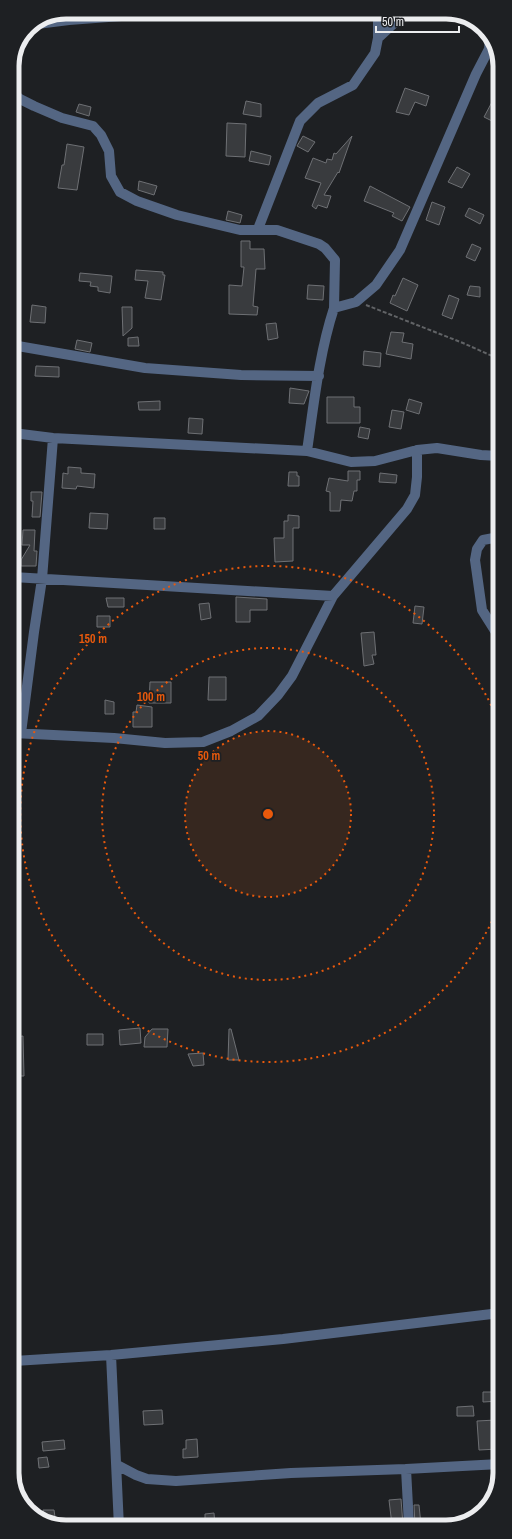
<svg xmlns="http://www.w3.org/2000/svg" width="512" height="1539" viewBox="0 0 512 1539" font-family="'Archivo Narrow',sans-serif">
<rect width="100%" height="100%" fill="#1e2023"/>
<path fill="#393b3e" stroke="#6e7074" d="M405,88l24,8 -3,10 -11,-4 -6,13 -13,-3z
M246,101l15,3v13l-18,-3z
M492,102l6,3v19l-14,-7z
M79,104l12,3 -2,9 -13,-4z
M227,123l19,1 -1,33 -19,-1z
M303,136l12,6 -7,10 -11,-6z
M352,136l-13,37 -1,-1 -14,23 7,1 -4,12 -9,-3 -2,4 -4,-3 9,-23 -16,-5 8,-20 13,5 1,-4 5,1 2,-7 2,1z
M67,144l17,3 -7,43 -19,-2 4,-23h2z
M251,151l20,5 -2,9 -20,-4z
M457,167l13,7 -8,14 -14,-6z
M139,181l18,5 -3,9 -16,-5z
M370,186l40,21 -8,14 -10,-5 2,-3 -30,-12z
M432,202l13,5 -6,18 -13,-5z
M469,208l15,7 -4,9 -15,-8z
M228,211l14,4 -2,8 -14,-3z
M241,241h9v8h14l1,20h-9l-3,37 5,1 -1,8 -28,-1v-29l13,1 2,-19h-3z
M472,244l9,4 -6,13 -9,-4z
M136,270l27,2v3h2l-4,25 -16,-2 3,-17 -13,-1z
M80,273l32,3 -2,17 -12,-2v-4l-8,-1 1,-4 -12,-1z
M403,278l15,7 -11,26 -17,-8 3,-8 2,1z
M308,285l16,1 -1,14 -16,-1z
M470,286l10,1v10l-13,-2z
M449,295l10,4 -7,20 -10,-4z
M32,305l14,2 -1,16 -15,-1z
M122,307h10v21l-9,8z
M276,323l2,15 -10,2 -2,-16z
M391,332l13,1 -2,9 11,2 -2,15 -25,-5z
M138,337l1,9h-11v-8z
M77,340l15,3 -2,9 -15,-3z
M364,351l17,2 -1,14 -17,-2z
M36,366l23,1v10l-24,-1z
M290,388l19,3 -5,13 -15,-1z
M327,397h27v10h6v16h-33z
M409,399l13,4 -3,11 -13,-4z
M160,401v9h-21l-1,-8z
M392,410l12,2 -3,17 -12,-2z
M189,418l14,1 -1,15 -14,-1z
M360,427l10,2 -2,10 -10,-2z
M68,467l13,1v5l14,1 -1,14 -17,-2 -1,3 -14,-1 1,-15 5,1z
M348,471h12v9h-3v11h-3l-2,10 -11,-1 -1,11h-10v-19l-4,-1 3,-13 19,3z
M289,472h8v4h2v10h-11z
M380,473l17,2 -1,8 -17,-1z
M31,492h11l-2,25h-8l1,-16h-2z
M90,513l18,1 -1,15 -18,-1z
M288,515l11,1v12h-6v33l-18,1 -1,-24h10v-17h4z
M154,518h11v11h-11z
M23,530h12l-1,21h3l-1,15h-15v-6l9,-15h-8z
M236,597l31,2v11h-17v12h-14z
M106,598h18v9h-16z
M209,603l2,15 -10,2 -2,-16z
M415,606l9,1 -2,17 -9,-1z
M97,616h13v11h-13z
M374,632l2,23h-4l2,9 -10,2 -3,-33z
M209,677h17v23h-18z
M150,682h21v21h-22z
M105,700l9,2v12h-9z
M137,705l15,2v20h-19v-15h3z
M140,1028l1,15 -21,2 -1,-15z
M152,1029h16l-1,18h-23l1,-10z
M229,1029h2l8,31h-11z
M87,1034h16v11h-16z
M23,1036l1,40h-7l-1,-5h-2v-17h1v-17z
M203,1053l1,12 -11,1 -5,-12z
M483,1392h17v9l-17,1z
M473,1406l1,10h-17v-9z
M162,1410l1,14 -19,1 -1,-14z
M496,1420l2,29 -19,1 -2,-29z
M197,1439l1,18 -15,1v-9h3v-9z
M64,1440l1,9 -22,2 -1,-9z
M47,1457l2,10 -10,1 -1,-10z
M401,1499l2,26h-11l-3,-25z
M414,1505h5l2,20h-6z
M43,1510h11l2,14 -12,-5z
M214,1513l1,13h-10v-12z"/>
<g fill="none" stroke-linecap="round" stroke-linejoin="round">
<path stroke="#616366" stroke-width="2" stroke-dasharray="4 2" stroke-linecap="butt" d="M366,305l97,38 36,16"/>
<path stroke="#546683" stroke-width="10" d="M37,24l32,-4 105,-8
M378,38l28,-26
M12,92l8,7 14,7 28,12 31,8 8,9 8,16 2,25 9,16 17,9 40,14 63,15h37l42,14 6,4 10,12 -1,48
M258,229l42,-108 18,-18 35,-18 22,-32 3,-15v-26
M12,345l133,23 96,7 78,1
M13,433l40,5 254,13 44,11 24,-1 42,-11 20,-2 44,7 18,1
M307,451c7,-48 12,-97 27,-143l22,-6 20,-17 24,-35 76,-176 13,-25 1,-10
M499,537l-16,3 -6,9 -2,11 7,50 17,27
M13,577l320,19 74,-87 8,-14 2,-18v-27
M13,733l101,5 51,5 38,-1 28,-11 27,-15 20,-21 14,-19 41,-80
M21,733l13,-101 8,-53 11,-141
M111,1355l8,172
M14,1361l97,-6 172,-16 217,-26
M117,1465l19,10 11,4 29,2 115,-8 115,-4 94,-5
M406,1469l3,56"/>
</g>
<circle cx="268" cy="814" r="83" fill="#e8590c" fill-opacity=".12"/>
<g fill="none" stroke="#e8590c" stroke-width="2" stroke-dasharray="2 4">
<circle cx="268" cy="814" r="83"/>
<circle cx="268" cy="814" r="166"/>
<path d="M499 905A248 248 0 1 1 499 723"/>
</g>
<path d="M0 0H512V1539H0ZM66 19H446A47 47 0 0 1 493 66V1473A47 47 0 0 1 446 1520H66A47 47 0 0 1 19 1473V66A47 47 0 0 1 66 19Z" fill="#1e2023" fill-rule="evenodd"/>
<path fill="none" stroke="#ecedef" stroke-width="5" d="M66 19H446A47 47 0 0 1 493 66V1473A47 47 0 0 1 446 1520H66A47 47 0 0 1 19 1473V66A47 47 0 0 1 66 19Z"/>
<circle cx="268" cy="814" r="6" fill="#e8590c" stroke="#1e2023" stroke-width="2"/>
<g font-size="12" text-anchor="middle" font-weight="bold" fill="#e8590c" stroke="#1e2023" stroke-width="3.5" stroke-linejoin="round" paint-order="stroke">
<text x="93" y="643">150 m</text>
<text x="151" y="701">100 m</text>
<text x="209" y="760">50 m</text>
</g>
<path d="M376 26v6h83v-6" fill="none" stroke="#ecedef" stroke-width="2"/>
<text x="382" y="26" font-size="12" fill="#ecedef" stroke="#1e2023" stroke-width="3" paint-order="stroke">50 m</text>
</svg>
